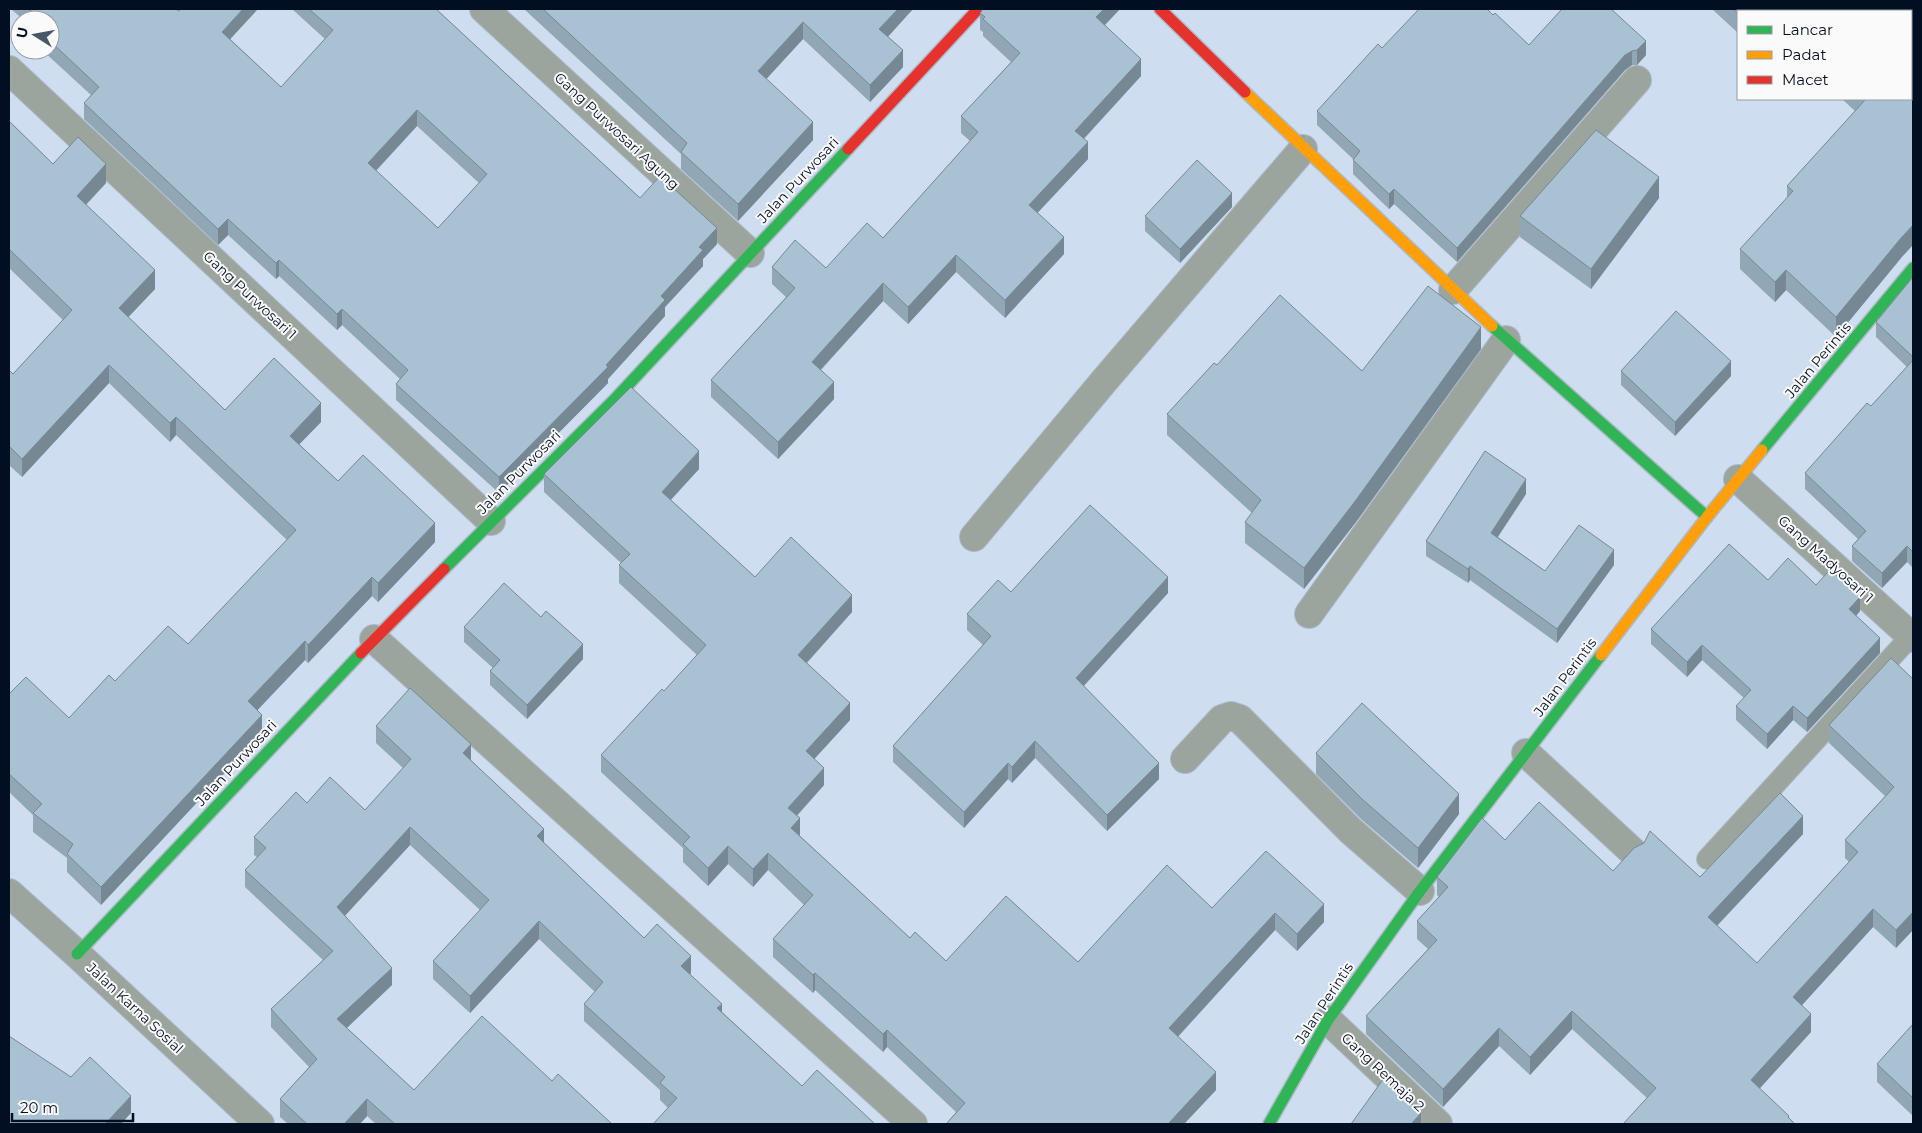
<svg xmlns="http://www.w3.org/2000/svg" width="1922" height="1133" viewBox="0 0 1922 1133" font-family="Montserrat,sans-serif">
<rect width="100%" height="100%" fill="#ceddf0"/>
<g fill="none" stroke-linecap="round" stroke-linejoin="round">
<g stroke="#acb9c8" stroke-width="22">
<path id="lane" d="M1707,859l204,-223"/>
</g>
<g stroke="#acb9c8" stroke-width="30">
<path id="street" d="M484,9l266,244
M1877,9l3,2
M1911,40l2,2
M9,70l482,451
M1453,290l184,-210
M1738,479l175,159
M974,537l130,-156 199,-232
M1309,614l197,-274
M374,639l539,485
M1526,753l106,98
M1185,759l37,-40 9,-3 9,3 111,112 69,60
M9,893l68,61 183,170
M1328,1020l110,104"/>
</g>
<g stroke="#acb9c8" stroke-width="14">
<path id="fast" d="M1492,326l215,191
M1762,450l151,-182
M444,569l170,-169 234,-251
M77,954l284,-301
M1269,1124l59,-104 92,-129 181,-236"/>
</g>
<g stroke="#acb9c8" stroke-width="14">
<path id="slow" d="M1245,92l247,234
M1601,655l106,-138 55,-67"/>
</g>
<g stroke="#acb9c8" stroke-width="14">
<path id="jam" d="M1160,9l85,83
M848,149l130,-140
M361,653l83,-84"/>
</g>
<use href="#lane" stroke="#9ca49e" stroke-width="20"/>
<use href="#street" stroke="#9ca49e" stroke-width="28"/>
<use href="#fast" stroke="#30b455" stroke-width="11"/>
<use href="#slow" stroke="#ff9f0a" stroke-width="11"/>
<use href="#jam" stroke="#e5322d" stroke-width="11"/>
</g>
<path fill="#91a7b5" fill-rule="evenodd" d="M11,9h165l3,2 51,28 51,48 44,-48 -33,-30h144l204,189 77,46 -14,15v7l-38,41v9l-57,63v4l-109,110 -103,-93v-16l4,-5 -58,-54 -5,5 -58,-54 -3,3 -48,-44 -10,10 -134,-126v-16l7,-8 -49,-45h8v-30h-26zM417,126l62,57 -41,45 -62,-57z
M524,9h389l-25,28 15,30 -33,35 -67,-63 -37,40 47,61 -75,81 -57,-52v-15z
M1120,9l-15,16 36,51 -57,63 4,20 -51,54 27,41 -59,64 -49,-46 -48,52 -25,-23 -62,69 13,29 -56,60 -67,-62v-17l75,-83 -14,-13v-17l54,1 57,-30 87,-97 -9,-8v-17l50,-54 -28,-26v-4l-3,-2v-17z
M1562,9l84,46 -9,10h-5l-7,5 -168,192 -63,-58 -5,5 -36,-35v-15l-36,-34v-14l65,-63 111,-33 36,30z
M1712,9h141l-115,2v22z
M1842,99h69l-10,159 -65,79 -50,-47 -11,12 -35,-33v-20l47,-51v-12l68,-75z
M9,121l44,43 53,19 -20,22 69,84 -27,28 97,93 96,12 -22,22 39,37 97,61 -57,60 -6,-6 -64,67 -3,-3 -48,50 5,23 -161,172 -34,-33v-14l-34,-26v-17l-24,-23v-98l60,24 46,-37 73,-37 99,-104 -111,-105 -6,7 -61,-59 -87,94 -13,-12v-95l4,4 50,-54 -54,-52z
M1659,198l-68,91 -71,-52v-21z
M1232,207l-52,56 -35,-32v-15z
M1913,277v291l-6,-6 -25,26 -30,-27v-15l6,-7 -53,-50v-16l66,-67 36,-39 -31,-30v-15z
M1481,349l-125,173 -52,67 -59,-46v-21l7,-9 -85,-78v-21l50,-49 145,6z
M1621,371l110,5 -56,60 -54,-51z
M699,469l-28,31 84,77 97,35 -45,51 43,57 -36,39 10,26 -27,31 3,20 110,102 36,23 132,1 134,-54 54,-57 58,71 -27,29 -22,-21 -97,107 38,53 -32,34h-238l10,-12 -69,-65 -4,5 -68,-62 -2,3 -40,-36v-18l31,-34 -36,-35 -15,17 -25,-23 -20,22 -25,-24v-14l-82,-76v-17l63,-64 33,-36 -78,-72v-18l2,-2 -77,-71v-18z
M1526,494l-28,43 47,34 69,-6 -57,78 -87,-63 -2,3 -42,-27v-15z
M1768,580l48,5 44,26 -4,5 24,37 -73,79 -14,-12 -26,29 -31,-29v-14l8,-8 -42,-38 -15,17 -36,-33v-15z
M1011,592l157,1 -84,93 75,93 -52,52 -72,-73 -23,25 -4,-4 -44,49 -71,-66v-16l90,-101 -16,-15v-16z
M464,627l119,32 -56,60 -37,-34v-14l3,-3 -29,-26z
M1913,679v251l-17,18 -23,-21 -71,78 9,27 -51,56 -113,10 -75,-69 -42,46 -31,-29 -56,61 -77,-73v-18l62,-67 -11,-10v-18l22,-24 -2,-2v-18l68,-37 108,31 87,6 103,-43 -86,92 40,37 92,-101 -4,-4v-18l40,-44 -56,-53v-18z
M376,726l95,34 73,83 100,95 47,35 -1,1 32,38 80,74 -134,22 -8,-8v-10l-76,-69v-17l11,-12 -56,-53 -69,74 -37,-34v-18l47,-51 -70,-65 -65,71 47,69 -45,43 67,62 138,-9 60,43h-236l-9,-8 -7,8h-72l-8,-7v-18l29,-32 -38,-40v-18l52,-49 -78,-73v-17l12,-13 -3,-2v-18l53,-34 58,7 38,-42 -27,-25z
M1316,753l143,61 -41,54 -56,-48 -46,-46z
M1913,1024v92l-36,-34v-18z"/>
<path fill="#768894" d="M243,9h15l-36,39v-16z
M898,9h15l-34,37v-17z
M1104,9h16l-24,25v-17z
M803,22v17l-45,49v-17z
M1646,41v14l-9,10v-15z
M903,50v17l-33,35v-17z
M1632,51v14l-7,5 -168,192v-14l168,-193z
M1141,59v17l-66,72v-17z
M417,110v16l-49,53v-16z
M813,122v18l-75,81v-17z
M1088,142v17l-59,63v-17z
M106,164v19l-29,31v-18z
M1659,177v21l-68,91v-20z
M1394,189v15l-5,5v-15z
M1232,193v14l-52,56v-14z
M228,219v16l-10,10v-16z
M1913,225v20l-12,13 -65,79v-20l65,-79z
M717,228v16l-14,15v7l-38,41v9l-57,63v4l-109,110v-16l107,-112 93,-118z
M1064,237v17l-59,64v-18z
M956,255v17l-48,52v-17z
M279,260v16l-3,3v-16z
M155,270v19l-36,38v-19z
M1786,270v20l-11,12v-20z
M883,283v18l-71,78v-17z
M342,309v16l-5,5v-16z
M1481,327v22l-125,173 -52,67v-21z
M1731,361v15l-56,60v-14z
M109,365v18l-87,94v-18z
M834,382v17l-56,60v-17z
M321,403v19l-31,32v-18z
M176,417v18l-6,7v-19z
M699,451v18l-37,40v-17z
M1526,479v15l-35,53v-14z
M435,523v19l-57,60v-19z
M1907,546v16l-25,26v-15z
M1614,550v15l-57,78v-14z
M1470,566v14l-2,3v-14z
M372,577v19l-64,67v-18z
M1168,577v16l-92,101v-16z
M852,595v17l-54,60v-17z
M1860,597v14l-11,13v-15z
M1880,638v15l-73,79v-14z
M305,641v19l-57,60v-19z
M583,644v15l-56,60v-14z
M1702,645v15l-15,17v-15z
M850,703v17l-44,48v-17z
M1793,706v14l-26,29v-15z
M262,715v18l-161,172v-18z
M1035,741v17l-23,25v-16z
M471,744v18l-8,-9z
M1008,763v16l-44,49v-16z
M1159,763v16l-52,52v-16z
M824,768v17l-36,40v-17z
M1459,794v20l-41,54v-20z
M1803,816v18l-95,101v-18z
M800,818v18l-9,-8z
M410,827v18l-73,79v-17z
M544,829v17l-7,-10z
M728,846v18l-20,22v-18z
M768,853v17l-15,17v-18z
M1324,904v18l-27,29v-17z
M1873,909v18l-80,88v-18z
M1913,912v18l-17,18v-18z
M1275,913v17l-106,116v-18z
M539,921v18l-69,74v-17z
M691,956v17l-10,11v-18z
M392,968v17l-55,52v-18z
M815,973v17l-2,3v-18z
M722,1004v17l-5,-13z
M1572,1011v18l-42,46v-18z
M1811,1014v18l-60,66v-18z
M1499,1028v18l-56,61v-18z
M887,1030v17l-4,5v-18z
M1216,1072v18l-32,34h-16z
M131,1096v17l-10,11h-16z
M367,1099v17l-7,8h-16z
M1421,1113v11h-10z"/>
<path fill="#a9c2d3" stroke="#768894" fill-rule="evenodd" d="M29,9h147l3,2 1,-2h63l-21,23 59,55 52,-57 -24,-21h127l204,189 20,-22 57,52 -18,19 4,3 -42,46 4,4 -59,65 2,2 -109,110 -103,-93 12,-14 -66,-61 -5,5 -58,-54 -3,3 -48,-44 -10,10 -134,-126 15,-16 -49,-46v-21h-13l2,-2zM417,110l70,64 -49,54 -70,-65z
M543,9h355l-19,20 24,21 -33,35 -67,-63 -45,49 55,51 -75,82 -57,-52 6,-9z
M983,9h121l-8,8 45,42 -66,72 13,11 -59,63 35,32 -59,63 -49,-45 -48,52 -25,-24 -71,79 22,20 -56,60 -67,-62 84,-92 -23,-21 23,-27 31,28 41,-45 16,15 95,-106 -17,-16 59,-63 -37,-34 2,-2 -5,-4z
M1419,9h68l6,6 2,-2 34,32 33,-36h49l35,32 -9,9 -5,1 -7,4 -168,193 -63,-59 -5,5 -36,-34 7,-9 -43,-40 61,-67 4,4z
M1733,9h120l3,2h-118v2z
M1913,50v175l-12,13 -65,79 -50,-47 -11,12 -35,-33 53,-58 -6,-5 78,-86 -1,-1h47v-46z
M9,121l44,43 25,-27 28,27 -29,32 78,74 -36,38 106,102 49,-52 47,45 -31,33 48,45 25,-26 72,68 -57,60 -6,-6 -64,68 -3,-4 -57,60 14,14 -161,172 -34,-33 6,-10 -40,-31 9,-9 -33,-30v-80l17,-17 43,41 40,-43 6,6 53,-55 20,18 108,-114 -120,-113 -6,6 -61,-58 -87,94 -13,-13v-76l4,4 59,-64 -63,-61z
M1596,130l63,47 -68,92 -71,-53z
M1197,160l35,33 -52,56 -35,-33z
M1913,277v80l-37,-35z
M1428,286l53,41 -125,173 -52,68 -59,-46 16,-22 -94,-86 47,-51 3,2 63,-70 82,76z
M1676,311l55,50 -56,61 -54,-51z
M1913,360v192l-6,-6 -25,27 -30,-27 14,-15 -61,-58 62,-70 4,3z
M631,387l68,64 -37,41 93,85 36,-40 61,58 -54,60 52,48 -44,48 18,17 -36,40 12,10 -9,10 119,110 5,-6 31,29 60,-65 72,66 89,-97 45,43 54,-57 58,53 -27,30 -22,-21 -106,115 47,44 -48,52h-222l19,-21 -78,-73 -4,4 -68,-61 -2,2 -40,-36 40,-44 -45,-42 -15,16 -25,-23 -20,22 -25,-24 7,-7 -89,-82 61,-66 2,2 42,-46 -87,-80 11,-11 -86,-80z
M1485,451l41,28 -35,54 54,38 34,-46 35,25 -57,79 -87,-63 -2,3 -42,-28z
M1090,505l78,72 -92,101 83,85 -52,52 -72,-74 -23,26 -4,-4 -44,49 -71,-66 98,-110 -24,-22 31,-34 13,12z
M1729,544l39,36 20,-22 28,27 14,-15 30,27 -11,12 31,29 -73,80 -14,-12 -26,28 -31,-28 15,-16 -49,-45 -15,17 -36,-33z
M504,583l37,34 5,-6 37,33 -56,61 -37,-34 10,-11 -36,-33z
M1891,658l22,21v233l-17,18 -23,-21 -80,88 18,17 -60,66 38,36 -1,1 7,7h-172l33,-36 -84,-77 -42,46 -31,-29 -56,61 -77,-73 71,-76 -20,-19 31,-34 -11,-10 45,-59 23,22 34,-38 74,69 21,-23 10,-5 6,-12 50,46 80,-84 23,23 -95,101 49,46 101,-111 -13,-12 49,-53 -65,-62z
M410,688l61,56 -8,9 81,76 -7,7 107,102 13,-14 34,32 -10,10 41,38 -5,4 85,78 15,-16 58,54h-222l24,-26 -17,-15 5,-6 -81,-73 19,-22 -64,-61 -69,75 -37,-35 56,-61 -79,-73 -73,80 55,61 -55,51 77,71 68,-74 70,65 6,-7 54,50h-217l-28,-25 -23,25h-37l-27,-25 37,-40 -46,-50 62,-58 -88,-81 21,-22 -12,-11 42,-45 11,11 23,-26 35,33 46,-51 -35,-33z
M1362,703l97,91 -41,54 -56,-49 -46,-46z
M1913,1024v74l-36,-34z
M9,1036l62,41 19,-20 41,39 -26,28h-96z
M1384,1078l37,35 -10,11h-60z"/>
<g text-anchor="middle" stroke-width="4" stroke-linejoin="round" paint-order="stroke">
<g font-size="14" fill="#020f22" stroke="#fafafa">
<text transform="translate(617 131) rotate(43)" y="5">Gang Purwosari Agung</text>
<text transform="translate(798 180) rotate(-47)" y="5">Jalan Purwosari</text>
<text transform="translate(250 295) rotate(43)" y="5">Gang Purwosari 1</text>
<text transform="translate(1818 360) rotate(-50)" y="5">Jalan Perintis</text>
<text transform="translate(519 472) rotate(-45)" y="5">Jalan Purwosari</text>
<text transform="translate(1826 559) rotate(42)" y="5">Gang Madyosari 1</text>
<text transform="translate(1565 677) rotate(-53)" y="5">Jalan Perintis</text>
<text transform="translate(236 763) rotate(-47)" y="5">Jalan Purwosari</text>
<text transform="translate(1324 1003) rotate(-57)" y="5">Jalan Perintis</text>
<text transform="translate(135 1008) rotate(43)" y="5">Jalan Karna Sosial</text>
<text transform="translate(1383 1072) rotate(43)" y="5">Gang Remaja 2</text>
</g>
</g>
<rect width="1922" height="1133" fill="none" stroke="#020f22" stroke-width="20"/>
<rect x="1737" y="10" width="175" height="90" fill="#fafafa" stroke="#979ca4"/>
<rect x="1747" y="26" width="25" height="8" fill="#30b455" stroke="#979ca4"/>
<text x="1782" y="35" font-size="15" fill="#020f22">Lancar</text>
<rect x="1747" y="51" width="25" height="8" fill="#ff9f0a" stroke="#979ca4"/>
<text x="1782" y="60" font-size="15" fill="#020f22">Padat</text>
<rect x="1747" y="76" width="25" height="8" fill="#e5322d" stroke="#979ca4"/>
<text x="1782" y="85" font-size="15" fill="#020f22">Macet</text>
<g transform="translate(35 35) rotate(281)"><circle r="24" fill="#fafafa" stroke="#979ca4"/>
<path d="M0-4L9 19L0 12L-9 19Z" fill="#49576a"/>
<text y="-8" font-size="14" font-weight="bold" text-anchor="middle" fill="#020f22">U</text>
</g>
<path d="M12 1113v8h121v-8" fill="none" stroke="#020f22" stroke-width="2.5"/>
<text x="20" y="1113" font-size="15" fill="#020f22" stroke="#fafafa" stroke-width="4" paint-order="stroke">20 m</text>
</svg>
